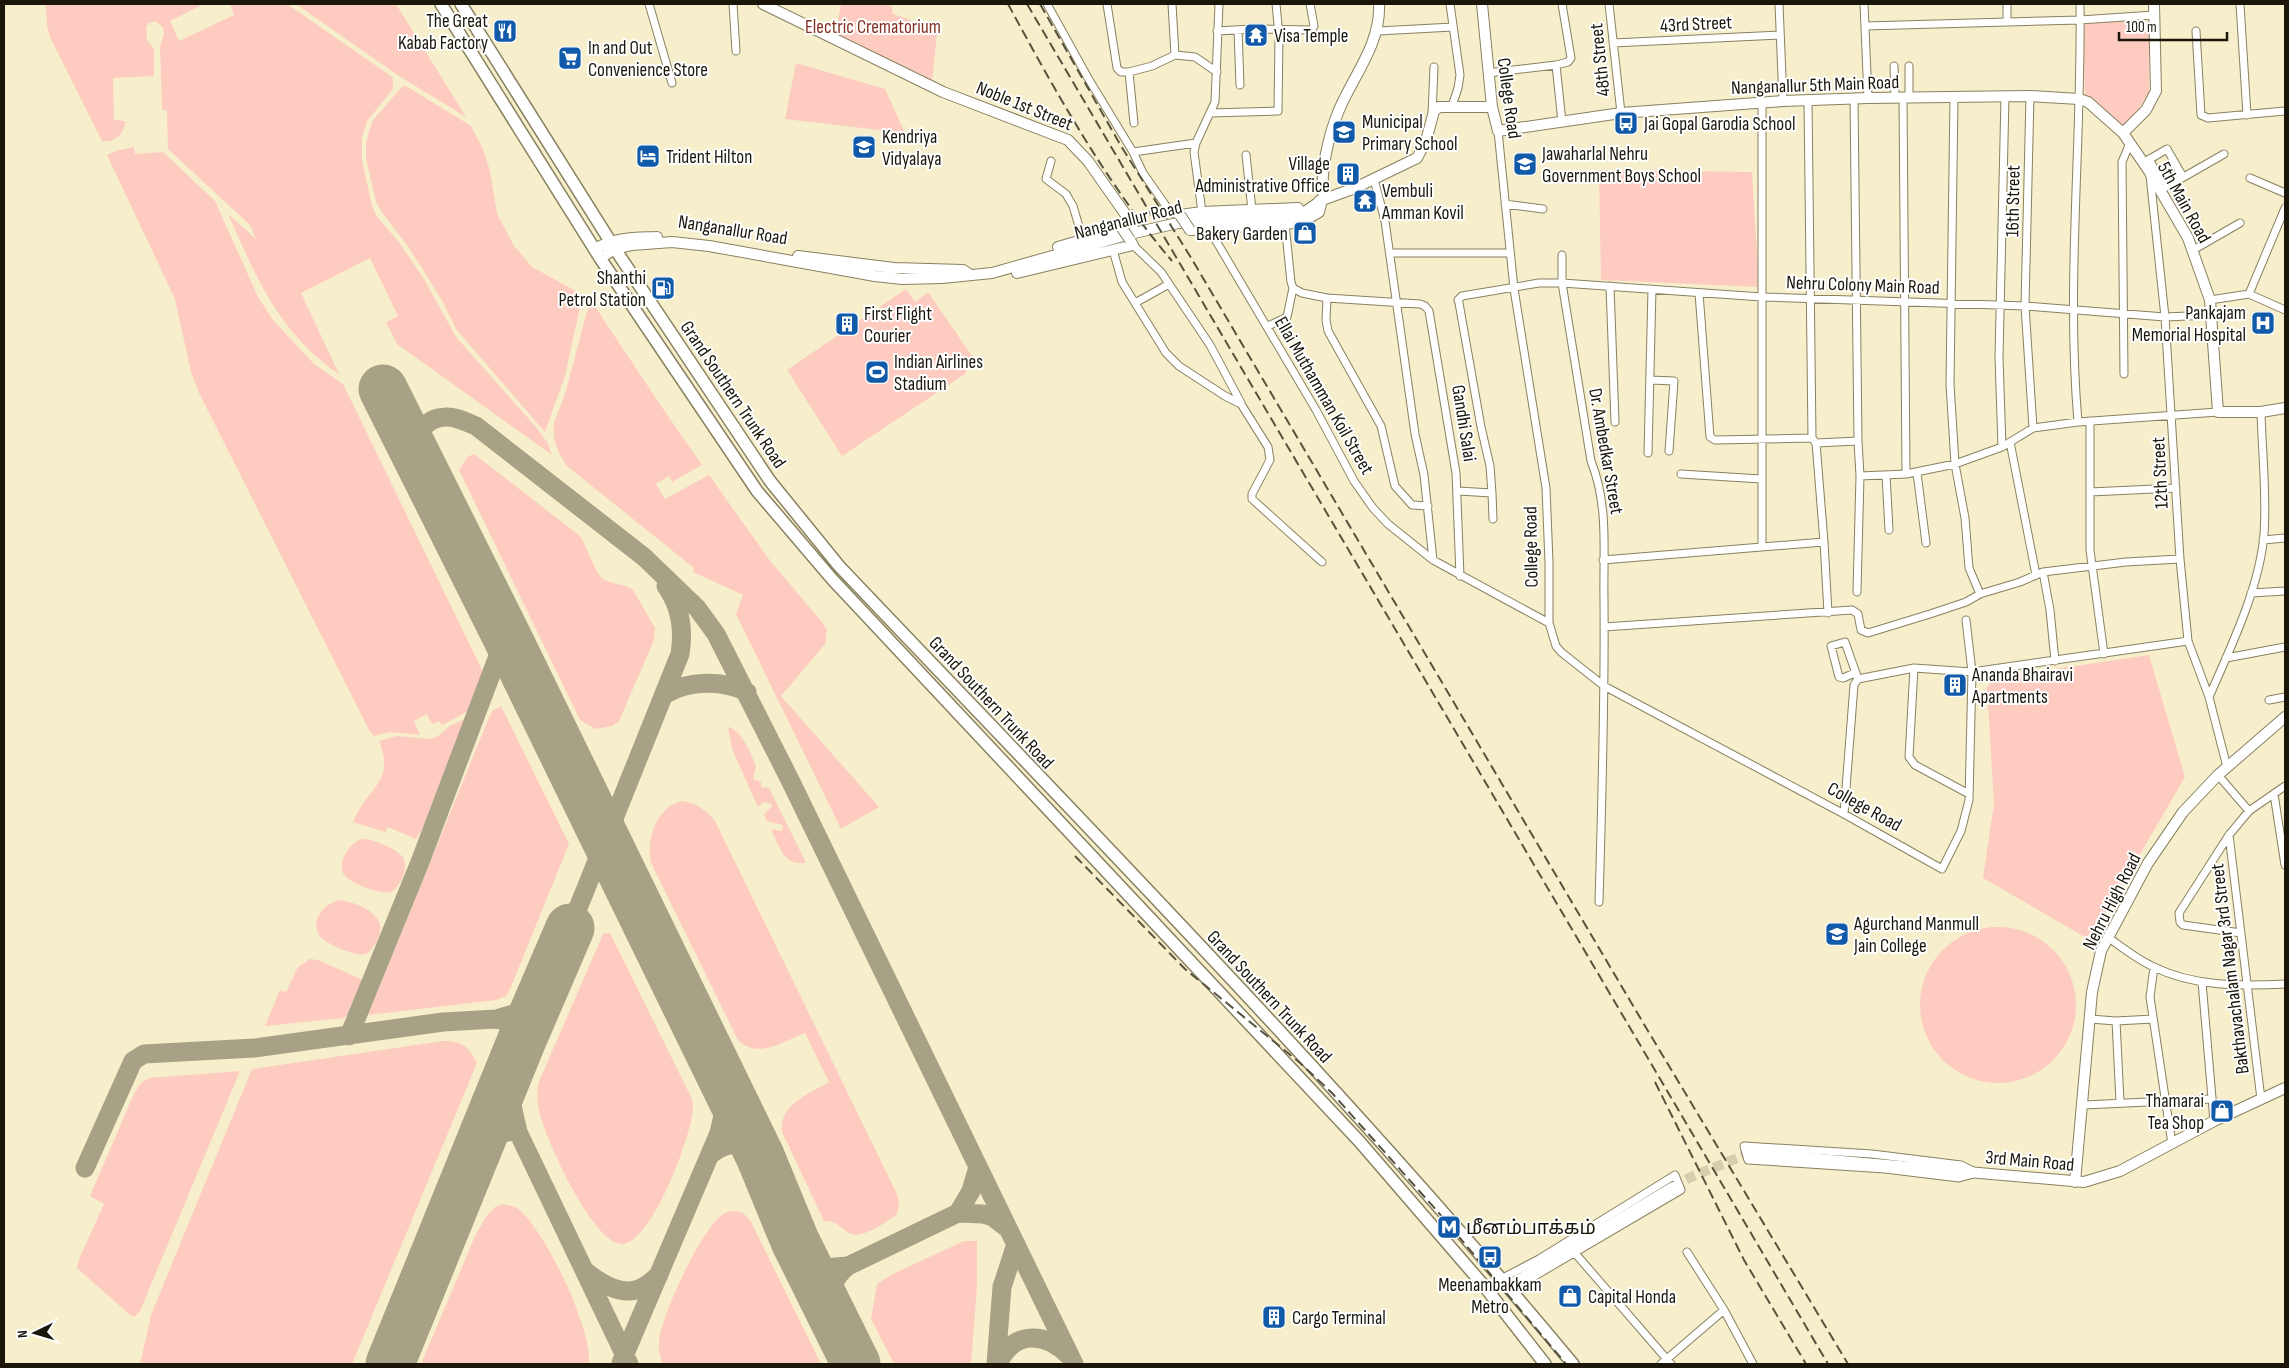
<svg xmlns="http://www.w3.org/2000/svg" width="2289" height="1368" viewBox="0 0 2289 1368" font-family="'Sofia Sans Condensed','Noto Sans Tamil',sans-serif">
<rect width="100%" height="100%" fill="#f7efcb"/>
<path fill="#fdcbc0" d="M46,4h158l-34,17 9,20 55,-26 -4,-11h57l101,70 5,4v11l-26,32 -5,16v23l10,46 5,11 21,24 26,38 32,58 80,90 11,15 5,13 -155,-111 -11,-22 12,-6 -28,-58 -69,35 38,81c-60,-41 -83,-97 -111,-160l28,25 -6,-14 -82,-76 -1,-38 -5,-2 -2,-62 4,-13 -1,-7 -8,-6 -6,2 -3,4 1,13 7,9v27l-41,2 1,42 11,1c0,13 -11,22 -23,20l-52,-104 -3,-12z
M296,4h100l70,113 -70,-43z
M841,4h50l2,10 18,6 -1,8 27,6 -5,48 -96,-49z
M2083,22h66v72l-27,37 -37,-34z
M796,63l89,26 20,44 -120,-14z
M403,86h3l65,40 12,23 7,22 7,43 17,32 18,21 42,23 8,8 -17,78 -20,56 -89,-103 -13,-27 -18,-29 -18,-28 -26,-34 -5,-9 -10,-44v-14l3,-13 4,-11z
M134,147l1,7 28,-2 52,49 43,96 15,23 41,44 29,20 141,290 -3,14 -9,21 -30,16 -3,-4 -7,3 -5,-10 -13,7 6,14 -30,-3 -16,4 -5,-6 -170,-337 -8,-21 -16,-73 -68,-144 12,-5z
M1599,170l153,2 7,115 -158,-7z
M906,289l9,13 13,-10 44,64 -7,18 -123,82 -55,-86z
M592,305l4,3 63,95 43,62 -30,17 -3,-6 -13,8 9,15 44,-24 62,87 51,60 5,8 -2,14 -44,52 98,111 -38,22 -105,-215 7,-19 -50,-23 1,-4 -127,-102c-9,-13 -15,-26 -13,-43l11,-29 23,-86z
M474,454l106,82c7,10 15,37 23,43 9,6 22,4 30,11l22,38 -1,12 -35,81 -7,5 -16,3 -16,-9 -121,-250 8,-13z
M2149,655l36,122 -95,163 -107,-62 11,-75 -7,-116 8,-9z
M501,706l68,138 -59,145 -4,7 -10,4 -128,15 120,-295 4,-9z
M471,716l-45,107 -10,16 -28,-12 -3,5 -32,-10c14,-35 43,-39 26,-81l18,-5 34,3 7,-3 12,-10z
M728,727c14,3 22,26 28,38l-3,14 8,3v5l8,1 37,75c-23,3 -26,-16 -35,-34l11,2 1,-6 -16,-4 -3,-6 9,-10 -9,-3 -6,5 -26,-58z
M682,801c14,2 24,9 33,20l182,373 2,10 -2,10c-8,7 -35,25 -46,20 -10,-5 -14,-14 -27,-13l-42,-89c-3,-28 27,-38 47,-50l-24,-49c-21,8 -47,27 -67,7l-87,-177c-5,-24 5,-56 31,-62z
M363,839c7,0 12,2 19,5 19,8 30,15 19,37 -3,4 -5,9 -10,11 -10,3 -41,-9 -47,-17 -8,-13 7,-34 19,-36z
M340,900c19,3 49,15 38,38 -3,7 -6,12 -12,16 -10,3 -41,-10 -47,-19 -9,-16 6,-32 21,-35z
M1920 1005a78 78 0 1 1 156 0a78 78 0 1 1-156 0Z
M610,933l79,160c3,5 4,9 4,14 0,26 -42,139 -72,137 -29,-2 -76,-106 -82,-133 -2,-9 -2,-18 -1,-27l65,-150z
M310,959l8,1 45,20 -13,32 -6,6 -79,8 15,-36 6,2 12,-25z
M443,1041c19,0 25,5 34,22l-125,301h-212l11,-49 101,-246z
M240,1071l-100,240 -6,6 -5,-3 -52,-46 2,-9 25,-55 -14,-8 43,-100 7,-12 9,-6z
M502,1204c6,1 13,2 18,6 27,25 72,118 69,154h-168l55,-130 12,-20 7,-7z
M735,1211l8,2 7,7 71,144h-158c-3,-7 -5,-15 -4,-22 1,-24 46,-123 68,-130 3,-1 5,-1 8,-1z
M964,1241h13v46l-6,77h-77l-23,-45 6,-35 18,-11z"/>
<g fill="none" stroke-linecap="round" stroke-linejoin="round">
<path stroke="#a7a185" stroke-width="19" d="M415,453c-2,-18 11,-35 30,-36 10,-1 21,5 31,9l168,131 53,51 19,26 74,146 284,584
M666,694c23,-14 57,-14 81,-2
M570,928l110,-274c4,-25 1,-47 -14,-68
M496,1019c13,3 21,6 26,20
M349,1036l71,-174 86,-227
M511,1068l-2,24 9,40 111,232
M478,1149c13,-13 21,-19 40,-17
M711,1154c19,-14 30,-12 49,2
M85,1168l48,-107 11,-7 110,-6 189,-26 53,-3 24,-7 16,-9 6,-7
M958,1213l13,-22 7,-24
M806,1262l17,6 25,-2
M585,1271c15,12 39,27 58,16 6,-3 11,-8 16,-12
M828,1307c2,-18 6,-30 20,-41l110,-53 25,1 10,3 14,11
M621,1363l98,-230 5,-22v-29
M996,1364l6,-77 14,-43
M998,1364c15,-33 46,-33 70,-9"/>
<path stroke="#a7a185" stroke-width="49" d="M383,389l123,246 254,521 35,85 61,123
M390,1364l131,-322 49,-114"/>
<path stroke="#d6cfae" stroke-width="10" stroke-dasharray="10 5" stroke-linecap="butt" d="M1673,1187l18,-10 59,-24"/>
<g stroke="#898160" stroke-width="9">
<path id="street" d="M649,4l23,79
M733,4l3,47
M1047,4l41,74 45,74 10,21 28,40 9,2
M1107,4l10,64 4,4h8l5,51
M1172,4l3,51 20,2 22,15
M1450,4l10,71 -2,13 -6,18
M1609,4l12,109
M1779,4l4,97
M1864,4l4,94
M2007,4v18
M2240,4l7,111
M1865,26l215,-6 74,-5
M1238,30l2,55
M1217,31l35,-2 60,1 2,-4 -4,-22
M1378,31l75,-4
M2196,31l5,84 7,3 77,-7
M1613,43l167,-8
M1894,66l1,32
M1909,66v32
M1129,72l23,-6 23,-11
M1488,73l68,-8
M2030,96l-5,210 8,122
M1903,98l3,376
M1954,98l-4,286 5,80 10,54 4,50 11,26
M1808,100l4,338
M1762,103v444
M1210,113l68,-2 1,-76 -3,-31
M1432,114l2,-47
M1562,122l-6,-57 12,-3 3,-4 -9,-54
M1498,131l16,158 32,199 3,74v61l7,23 5,6 43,34 240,128 98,55 19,-38 8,-31 3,-128 -6,-52
M1133,152l63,-9
M1246,155l6,55
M2149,159l12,22h4l16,-8
M1051,161l-5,18 20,15 7,12 10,34
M2143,163l24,-14 16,28
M2150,176l15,141 15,242 8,82 21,56 18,70
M2250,178l35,15
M1374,179l11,42 30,213 9,41 9,85
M2161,190l63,-36
M1505,204l38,5
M1202,212l-8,-60 2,-9 19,-41 4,-98
M1285,224l6,58 2,6 9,5 25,5 93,6 5,2 4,5 27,162 4,103
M1209,229l107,181 38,71 19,27 15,16 45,36 116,63
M1133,245l28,27 49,73 31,58
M1113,250l9,32 44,71 13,13 46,30 16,8 27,43 2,13 -18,34v5l70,63
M2193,250l47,-27
M1390,253h119
M1562,255v28l29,178c18,45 12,91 13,138 1,101 -2,202 -5,303
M1610,286l5,136
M1699,293l11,144 5,3 97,-2 4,5 42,-2 -4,-342
M2249,294l36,-86
M1327,298l-1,22 2,11 53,95 14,60 17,19 16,1
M2210,300l39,-6 36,16
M1135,303l34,-19
M1268,326l19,-9 6,-29
M2124,374l-2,-212 8,-19
M1651,380l23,1 -5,70
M2090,421v129l14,104
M2078,422c-12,-139 4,-279 2,-418
M1858,441l2,35 46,-2 49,-10 47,-17 31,-19 45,-6 140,-10
M2010,442l26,133
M1816,443l8,99
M2002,447l-3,-90 6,-260
M1648,453l4,-164
M1917,473l9,70
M1681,474l80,5
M1886,475l3,55
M1458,491l34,2 -2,-27 -9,-39 -22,-124 -1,-3 4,-4 77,-13h23l200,14 263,9 140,11 46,-2
M2090,492l86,-4
M1492,493l1,26
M2263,540l22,-2
M1603,560l221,-18 4,71
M2043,572l7,38 5,51
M1857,592l3,-116
M2251,593l34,-2
M1604,627l248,-17 6,4 3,16 7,3 62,-19 36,-12 14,-8 40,-12 23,-10 83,-10 54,-3
M2226,658l59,-11
M1914,668l-5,89 6,8 54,29
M1855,673l-12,5 -4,-1 -8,-31 14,-4 13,37
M2209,697c21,-48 51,-110 55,-163 3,-39 -2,-82 -3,-122
M2269,700l16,-3
M2218,775l31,36
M2274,794l11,71
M1844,814l10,-129 4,-6 56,-11 58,4 216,-31
M2229,835l32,264
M2241,933l-58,-8 -3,-3 -1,-9 50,-78 20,-24 36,-25
M2109,938c14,10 29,22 45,29 40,20 87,19 131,17
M2154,967l-4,30 22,147
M2202,982l12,139
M2090,1019l26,2 37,-2
M2116,1021l4,81
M2084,1105l128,-6
M1744,1146l128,8 89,11 16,8 -18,5 -74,-9 -137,-9z
M1574,1252l97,112
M1687,1252l37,58 29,54
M1501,1279l38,-20 136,-84 6,15 -170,100
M1661,1364l63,-54"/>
</g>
<g stroke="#898160" stroke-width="12">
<path id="secondary" d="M763,4l180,88 125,48 20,21 45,64 -75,22
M1482,4l10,103 6,24 123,-18 162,-12 85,-3 162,-2 49,3 9,3 35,31 26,38 39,67 22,62 8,112h43l24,-4
M2123,133l23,-23 10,-19 -2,-87
M1324,199c-5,-25 5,-65 15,-89 15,-35 42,-67 40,-106
M1180,215l22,-3 96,-4
M1190,230l105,-7 14,-5 10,-6 3,-12 -3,1
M594,249c23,-12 39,-11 63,-12
M798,256l96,12 69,2 6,4
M600,258l15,-9 17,-4 40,-3 37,4 166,30 27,3 40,-1 50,-5 142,-40 44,-10 118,-8 10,-4 16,-11 33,-12 62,-30 9,-17 8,-30 5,-4h53
M1017,273l116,-28 -3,-5
M1750,1153l334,29 36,-11 94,-50 71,-33
M2075,1182l17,-190 9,-41 47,-88 35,-51 35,-37 67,-58
M1508,1286l165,-99"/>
</g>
<g stroke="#898160" stroke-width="14">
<path id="primary" d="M441,4l159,254 157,233 75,88 527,562 126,146 60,77
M461,4l154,245 155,232 69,85c249,262 503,520 734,798"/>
</g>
<use href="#street" stroke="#fff" stroke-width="7"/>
<use href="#secondary" stroke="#fff" stroke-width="10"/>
<use href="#primary" stroke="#fff" stroke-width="11"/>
<path stroke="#57533f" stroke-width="2" stroke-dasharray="10 5" stroke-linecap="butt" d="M1008,4c47,87 100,182 164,257
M1027,4l801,1360
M1040,4l81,142 69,110 458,775 200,333
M1075,856l110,113 114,93 33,31 106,119 128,152
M1655,1082l89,178 62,104"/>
<g stroke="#898160" stroke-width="12" stroke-linecap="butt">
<path id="secondary-bridge" d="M1180,215l10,15
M1122,228l8,12"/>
</g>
<use href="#secondary-bridge" stroke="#fff" stroke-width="10"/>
</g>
<defs>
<g id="restaurant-square" transform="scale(1.25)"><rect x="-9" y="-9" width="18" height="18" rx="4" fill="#105aa9" stroke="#fff"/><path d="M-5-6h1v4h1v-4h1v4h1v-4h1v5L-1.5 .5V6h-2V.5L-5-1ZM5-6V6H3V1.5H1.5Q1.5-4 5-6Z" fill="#fff"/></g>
<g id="temple-square" transform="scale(1.25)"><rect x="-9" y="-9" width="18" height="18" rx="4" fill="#105aa9" stroke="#fff"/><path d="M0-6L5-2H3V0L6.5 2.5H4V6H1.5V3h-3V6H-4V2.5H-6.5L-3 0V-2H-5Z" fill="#fff"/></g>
<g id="supermarket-square" transform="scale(1.25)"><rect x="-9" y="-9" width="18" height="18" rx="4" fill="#105aa9" stroke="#fff"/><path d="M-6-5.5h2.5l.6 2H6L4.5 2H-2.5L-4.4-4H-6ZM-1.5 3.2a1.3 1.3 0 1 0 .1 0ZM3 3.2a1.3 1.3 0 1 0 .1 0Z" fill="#fff"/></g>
<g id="bus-square" transform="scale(1.25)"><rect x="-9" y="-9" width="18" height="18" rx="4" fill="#105aa9" stroke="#fff"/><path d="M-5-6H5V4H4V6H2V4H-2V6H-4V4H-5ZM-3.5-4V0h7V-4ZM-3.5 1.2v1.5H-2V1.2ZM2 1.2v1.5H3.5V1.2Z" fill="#fff"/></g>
<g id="school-square" transform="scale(1.25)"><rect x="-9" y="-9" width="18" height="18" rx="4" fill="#105aa9" stroke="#fff"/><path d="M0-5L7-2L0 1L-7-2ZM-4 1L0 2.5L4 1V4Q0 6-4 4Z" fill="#fff"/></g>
<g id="hotel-square" transform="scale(1.25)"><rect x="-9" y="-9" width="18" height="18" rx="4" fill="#105aa9" stroke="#fff"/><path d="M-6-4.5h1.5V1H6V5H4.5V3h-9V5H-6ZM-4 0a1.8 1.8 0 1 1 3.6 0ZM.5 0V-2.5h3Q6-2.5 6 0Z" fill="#fff"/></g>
<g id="building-square" transform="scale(1.25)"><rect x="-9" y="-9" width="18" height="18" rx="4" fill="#105aa9" stroke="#fff"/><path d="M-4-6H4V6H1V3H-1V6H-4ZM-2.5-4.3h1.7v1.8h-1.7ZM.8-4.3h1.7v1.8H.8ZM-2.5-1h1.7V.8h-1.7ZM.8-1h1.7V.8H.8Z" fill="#fff"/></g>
<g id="shop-square" transform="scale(1.25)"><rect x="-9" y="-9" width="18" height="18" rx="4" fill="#105aa9" stroke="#fff"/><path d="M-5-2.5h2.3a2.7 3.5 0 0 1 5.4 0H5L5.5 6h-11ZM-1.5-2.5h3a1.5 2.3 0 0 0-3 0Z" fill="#fff"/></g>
<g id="fuel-square" transform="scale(1.25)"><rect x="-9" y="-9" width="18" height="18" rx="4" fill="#105aa9" stroke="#fff"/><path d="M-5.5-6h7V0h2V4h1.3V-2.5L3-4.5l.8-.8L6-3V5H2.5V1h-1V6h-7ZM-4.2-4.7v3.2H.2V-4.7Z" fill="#fff"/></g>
<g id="hospital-square" transform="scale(1.25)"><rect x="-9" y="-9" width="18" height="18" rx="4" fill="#105aa9" stroke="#fff"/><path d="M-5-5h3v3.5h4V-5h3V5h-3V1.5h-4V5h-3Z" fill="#fff"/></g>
<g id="stadium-square" transform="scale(1.25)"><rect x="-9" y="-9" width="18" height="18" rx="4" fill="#105aa9" stroke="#fff"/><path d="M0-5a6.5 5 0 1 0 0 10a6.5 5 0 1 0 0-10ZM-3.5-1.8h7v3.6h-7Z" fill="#fff"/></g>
<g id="university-square" transform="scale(1.25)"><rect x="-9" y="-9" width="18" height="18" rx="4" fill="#105aa9" stroke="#fff"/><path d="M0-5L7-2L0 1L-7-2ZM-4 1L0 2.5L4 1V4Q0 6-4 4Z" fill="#fff"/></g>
<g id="metro-square" transform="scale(1.25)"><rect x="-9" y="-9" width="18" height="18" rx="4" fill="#105aa9" stroke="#fff"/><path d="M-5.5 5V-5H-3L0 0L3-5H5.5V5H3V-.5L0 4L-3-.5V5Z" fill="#fff"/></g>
</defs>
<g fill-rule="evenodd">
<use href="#restaurant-square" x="505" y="31"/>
<use href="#temple-square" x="1256" y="35"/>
<use href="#supermarket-square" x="570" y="58"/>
<use href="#bus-square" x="1626" y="123"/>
<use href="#school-square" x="1344" y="132"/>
<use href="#school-square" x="864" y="147"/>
<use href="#hotel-square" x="648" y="156"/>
<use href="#school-square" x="1525" y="164"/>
<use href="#building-square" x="1348" y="174"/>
<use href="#temple-square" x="1365" y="201"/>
<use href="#shop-square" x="1305" y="233"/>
<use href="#fuel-square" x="663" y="288"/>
<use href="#hospital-square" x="2263" y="323"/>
<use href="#building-square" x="847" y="324"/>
<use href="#stadium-square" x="877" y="372"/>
<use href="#building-square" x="1955" y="685"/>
<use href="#university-square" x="1837" y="934"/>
<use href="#shop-square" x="2222" y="1111"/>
<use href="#metro-square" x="1449" y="1227"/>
<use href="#bus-square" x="1490" y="1257"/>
<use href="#shop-square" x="1570" y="1296"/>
<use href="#building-square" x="1274" y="1317"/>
</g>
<g text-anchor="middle" stroke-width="4" stroke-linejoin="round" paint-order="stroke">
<g font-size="19" fill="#1a170a" stroke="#fff" text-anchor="start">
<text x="488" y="27" text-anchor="end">The Great<tspan x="488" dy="22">Kabab Factory</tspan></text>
<text x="1274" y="42">Visa Temple</text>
<text x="588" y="54">In and Out<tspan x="588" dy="22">Convenience Store</tspan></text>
<text x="1362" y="128">Municipal<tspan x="1362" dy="22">Primary School</tspan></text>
<text x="1644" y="130">Jai Gopal Garodia School</text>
<text x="882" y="143">Kendriya<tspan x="882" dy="22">Vidyalaya</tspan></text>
<text x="1542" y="160">Jawaharlal Nehru<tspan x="1542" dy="22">Government Boys School</tspan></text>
<text x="666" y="163">Trident Hilton</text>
<text x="1330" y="170" text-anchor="end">Village<tspan x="1330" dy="22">Administrative Office</tspan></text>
<text x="1382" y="197">Vembuli<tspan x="1382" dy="22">Amman Kovil</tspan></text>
<text x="1288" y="240" text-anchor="end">Bakery Garden</text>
<text x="646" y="284" text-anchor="end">Shanthi<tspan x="646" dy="22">Petrol Station</tspan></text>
<text x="2246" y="319" text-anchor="end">Pankajam<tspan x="2246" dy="22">Memorial Hospital</tspan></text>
<text x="864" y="320">First Flight<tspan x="864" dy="22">Courier</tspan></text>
<text x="894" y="368">Indian Airlines<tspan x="894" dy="22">Stadium</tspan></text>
<text x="1972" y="681">Ananda Bhairavi<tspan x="1972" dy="22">Apartments</tspan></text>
<text x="1854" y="930">Agurchand Manmull<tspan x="1854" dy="22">Jain College</tspan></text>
<text x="2204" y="1107" text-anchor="end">Thamarai<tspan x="2204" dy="22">Tea Shop</tspan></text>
<text x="1466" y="1234">மீனம்பாக்கம்</text>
<text x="1490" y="1291" text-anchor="middle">Meenambakkam<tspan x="1490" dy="22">Metro</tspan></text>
<text x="1588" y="1303">Capital Honda</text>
<text x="1292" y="1324">Cargo Terminal</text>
</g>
<g font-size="19" fill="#1a170a" stroke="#fff">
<text transform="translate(1696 23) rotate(-3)" y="7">43rd Street</text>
<text transform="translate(1599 60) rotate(-96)" y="7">48th Street</text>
<text transform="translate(1815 84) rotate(-2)" y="7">Nanganallur 5th Main Road</text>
<text transform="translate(1510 98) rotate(82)" y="7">College Road</text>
<text transform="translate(1025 105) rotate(22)" y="7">Noble 1st Street</text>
<text transform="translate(2012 201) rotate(-89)" y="7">16th Street</text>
<text transform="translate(2185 202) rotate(61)" y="7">5th Main Road</text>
<text transform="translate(1128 219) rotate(-14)" y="7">Nanganallur Road</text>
<text transform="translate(733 229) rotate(9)" y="7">Nanganallur Road</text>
<text transform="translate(1863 284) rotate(2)" y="7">Nehru Colony Main Road</text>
<text transform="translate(734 394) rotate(56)" y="7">Grand Southern Trunk Road</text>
<text transform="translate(1325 395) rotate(60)" y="7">Ellai Muthamman Koil Street</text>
<text transform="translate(1465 423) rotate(81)" y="7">Gandhi Salai</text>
<text transform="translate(1607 451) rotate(80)" y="7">Dr. Ambedkar Street</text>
<text transform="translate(2159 473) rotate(-93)" y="7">12th Street</text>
<text transform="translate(1530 547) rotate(-91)" y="7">College Road</text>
<text transform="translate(992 702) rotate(47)" y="7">Grand Southern Trunk Road</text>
<text transform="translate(1865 806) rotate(29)" y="7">College Road</text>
<text transform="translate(2111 901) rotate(-63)" y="7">Nehru High Road</text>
<text transform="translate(2229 969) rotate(-97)" y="7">Bakthavachalam Nagar 3rd Street</text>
<text transform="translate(1270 996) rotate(47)" y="7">Grand Southern Trunk Road</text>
<text transform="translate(2030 1160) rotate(5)" y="7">3rd Main Road</text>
</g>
<g font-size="19" fill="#833123" stroke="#fff">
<text x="873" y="33">Electric Crematorium</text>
</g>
</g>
<rect width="2289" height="1368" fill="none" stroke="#1a170a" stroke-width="10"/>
<g transform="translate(35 1333) rotate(265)" stroke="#ffffff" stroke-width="4" paint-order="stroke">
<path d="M0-4L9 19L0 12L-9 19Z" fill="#1a170a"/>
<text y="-8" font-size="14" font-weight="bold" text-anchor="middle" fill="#1a170a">N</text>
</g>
<path d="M2119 32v8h108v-8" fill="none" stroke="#1a170a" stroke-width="2.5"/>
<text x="2126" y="32" font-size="15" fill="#1a170a" stroke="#ffffff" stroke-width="4" paint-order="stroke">100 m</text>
</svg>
